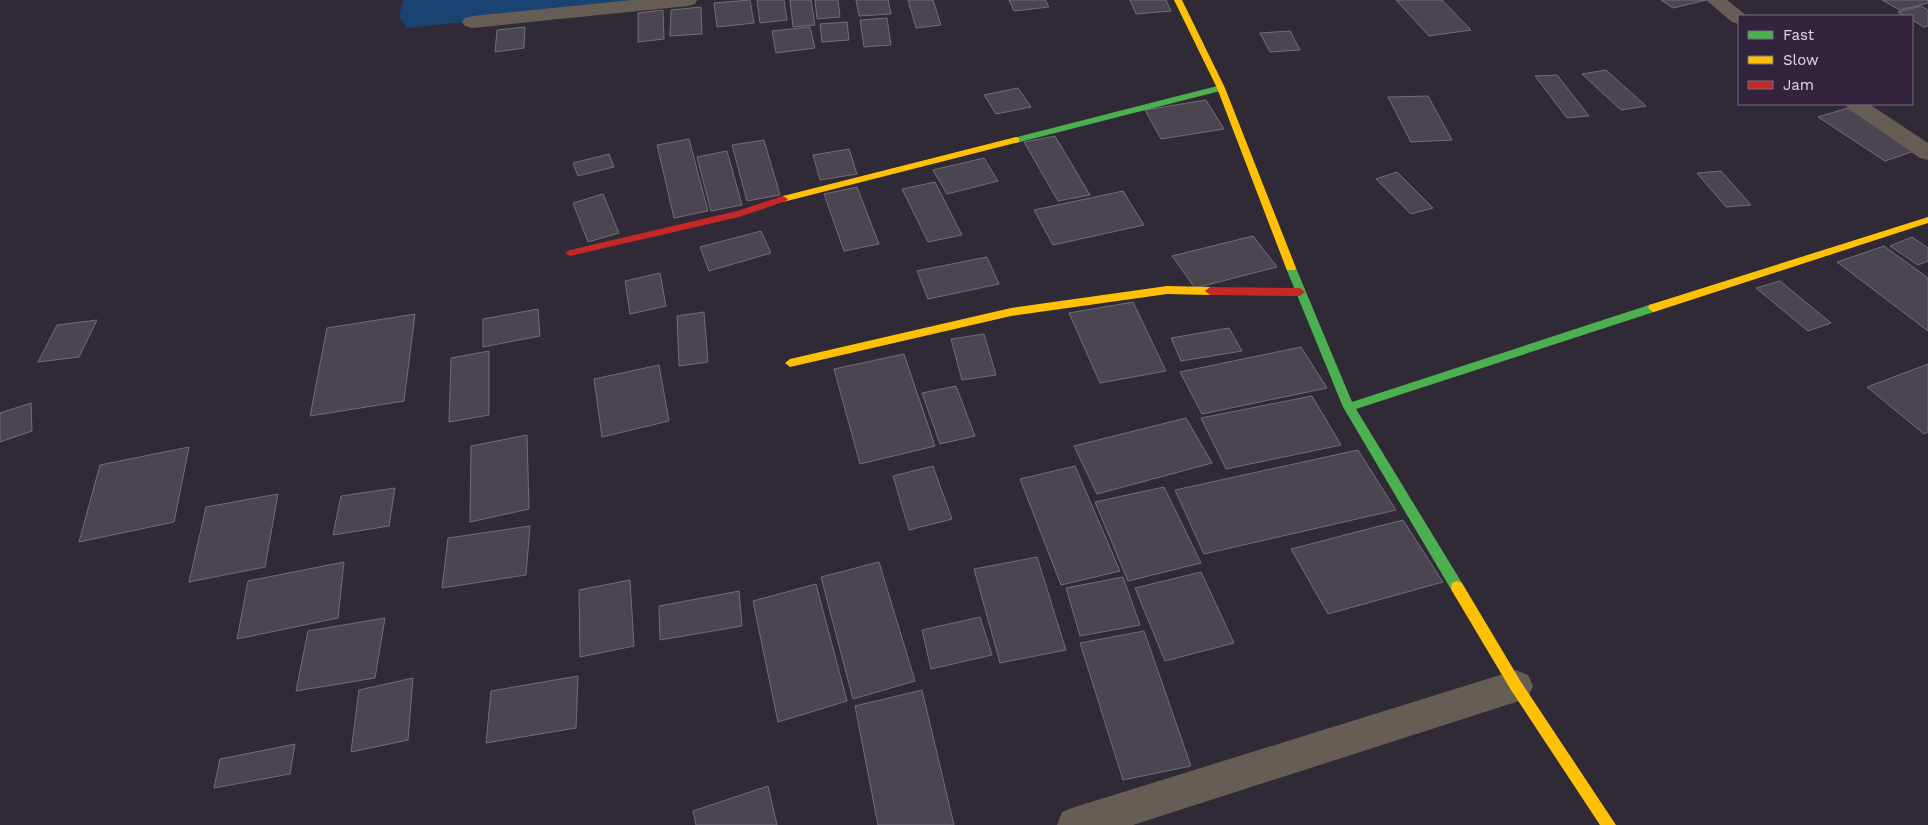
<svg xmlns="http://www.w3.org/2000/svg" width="1928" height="825" viewBox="0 0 1928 825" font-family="'Work Sans',sans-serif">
<rect width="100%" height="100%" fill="#302a36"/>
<path fill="#1a4371" d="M403,0h272l-268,28 -8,-11z"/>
<path fill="#4a454f" stroke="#736d77" d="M750,0l4,23 -37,4 -3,-24z
M757,0h27l3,20 -27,3z
M790,0h21l4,25 -22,2z
M815,0h23l2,17 -23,2z
M856,0h32l3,14 -32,2z
M908,0h25l8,25 -25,3z
M1009,0h36l4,7 -35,4z
M1130,0h36l5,11 -35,3z
M1396,0h46l29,30 -42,6z
M1661,0h45l-33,8z
M1882,0h46v3l-28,7z
M1921,6l7,4v16l-4,1 -12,-7v-4h-7l-7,-4z
M701,7l1,27 -32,2 1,-26z
M663,10l1,29 -26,3v-29z
M887,18l4,27 -27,2 -4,-27z
M847,22l2,18 -27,2 -2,-18z
M525,27l-1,21 -29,4 2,-22z
M810,27l5,21 -39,5 -4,-22z
M1290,31l10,19 -30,2 -10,-19z
M1606,70l40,36 -25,4 -39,-36z
M1557,75l32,41 -22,2 -32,-42z
M1018,88l13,19 -35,7 -12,-19z
M1428,96l24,44 -41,2 -23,-45z
M1206,100l18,29 -63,10 -16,-29z
M1848,108l66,43 -29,10 -67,-44z
M1055,136l35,59 -32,6 -34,-59z
M689,139l19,72 -34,7 -17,-73z
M764,140l16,55 -33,6 -15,-56z
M849,149l8,25 -37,6 -7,-25z
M727,151l15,54 -31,6 -14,-54z
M609,154l5,13 -36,9 -5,-13z
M984,158l14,23 -51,13 -14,-24z
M1721,171l30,34 -25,2 -29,-34z
M1397,172l36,36 -22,6 -35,-35z
M935,182l27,53 -34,7 -26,-53z
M857,187l22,57 -35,7 -20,-57z
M1123,191l21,34 -91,20 -19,-35z
M603,194l16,39 -31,9 -15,-39z
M761,231l10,22 -62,18 -9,-24z
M1253,236l24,31 -82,21 -23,-32z
M1912,237l16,11v13l-10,4 -28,-19z
M1884,246l44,32v53l-91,-69z
M987,257l12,27 -71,15 -11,-28z
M660,273l6,33 -36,8 -5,-33z
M1780,281l51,42 -23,8 -52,-43z
M1133,302l33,69 -66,12 -31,-70z
M538,309l2,27 -57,11v-28z
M704,312l4,50 -29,4 -2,-50z
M415,314l-11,87 -94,15 17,-88z
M97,320l-18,37 -41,5 19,-37z
M1229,328l13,23 -61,10 -10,-23z
M984,334l12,41 -34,5 -11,-41z
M1301,347l26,41 -125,26 -22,-42z
M489,351v64l-40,7 2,-64z
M904,354l31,92 -75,18 -26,-95z
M1928,364v68l-4,2 -57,-47z
M659,365l10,56 -67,16 -8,-58z
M956,386l19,50 -35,8 -18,-51z
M1312,396l29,49 -115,24 -25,-51z
M31,403l1,28 -32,11v-29z
M1186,418l26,45 -115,31 -23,-48z
M527,435l2,74 -59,13 1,-76z
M189,447l-15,75 -95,20 21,-77z
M1358,450l38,60 -192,44 -29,-64z
M933,466l19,53 -43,11 -16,-54z
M1075,466l45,105 -59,14 -41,-106z
M1164,487l37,76 -73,18 -33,-79z
M395,488l-6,38 -56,9 8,-39z
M278,494l-13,73 -76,15 17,-75z
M1403,520l40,62 -115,32 -37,-65z
M530,526l-4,49 -84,13 6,-50z
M1037,557l29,93 -66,13 -26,-94z
M344,562l-6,56 -101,21 11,-58z
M879,562l36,119 -62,18 -32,-122z
M1201,572l33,71 -69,18 -30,-73z
M1123,577l17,48 -60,11 -14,-48z
M630,580l4,66 -54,11 -1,-67z
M816,584l31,117 -69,21 -25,-121z
M739,591l3,35 -82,14 -1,-34z
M980,617l12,38 -61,14 -9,-39z
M385,618l-10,60 -79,13 12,-60z
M1144,631l47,135 -68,14 -43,-137z
M578,676l-2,52 -90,15 5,-52z
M413,678l-5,62 -57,12 8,-62z
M922,690l32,135h-76l-23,-119z
M295,744l-5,30 -76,14 6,-29z
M768,786l9,39h-81l-3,-14z"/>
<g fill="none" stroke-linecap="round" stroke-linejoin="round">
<path fill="#665e54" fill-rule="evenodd" d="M632,0h65l-2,4 -7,2 -216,22 -7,-2 -3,-4 3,-4 7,-2z
M1706,0h21l20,16h-8v8l-7,-2z
M1845,104h24l59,39v17l-8,-2 -72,-50z
M1516,670l12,5 5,11 -5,11 -12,5 -383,123h-76l5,-13 13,-5z"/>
<path fill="#4caf50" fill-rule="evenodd" d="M1221,85l3,1v4l-208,53 -4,-3 1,-2z
M1291,265l5,3 56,134 297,-97 4,-1 5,4 -1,3 -301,98 106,174 1,4 -1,4 -5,2 -5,-2 -109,-184 -57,-139z"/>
<path fill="#ffc107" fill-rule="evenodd" d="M1174,0h8l43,88 71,180 -1,2h-8l-1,-2 -69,-180z
M1016,137l3,1v4l-236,60 -5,-3 5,-3z
M1928,217v6l-271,88 -4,1 -5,-4 1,-3z
M1167,286l43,1 5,4 -5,4 -43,-1 -156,22 -221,51 -5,-4 5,-4 221,-51z
M1457,581l5,2 59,99 95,143h-16l-89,-135 -59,-99 -1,-4 1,-4z"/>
<path fill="#c62828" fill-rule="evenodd" d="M783,196l5,3 -2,2 -47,16 -169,39 -5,-3 5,-3 167,-39z
M1210,287l90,1 5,4 -5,4 -90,-1 -5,-4z"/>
</g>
<rect x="1738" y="15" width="175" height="90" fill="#31243c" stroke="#776c81"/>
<rect x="1748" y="31" width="25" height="8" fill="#4caf50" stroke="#776c81"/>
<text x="1783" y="40" font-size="15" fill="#e0d8e8">Fast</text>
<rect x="1748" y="56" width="25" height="8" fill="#ffc107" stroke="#776c81"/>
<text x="1783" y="65" font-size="15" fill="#e0d8e8">Slow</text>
<rect x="1748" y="81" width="25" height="8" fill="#c62828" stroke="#776c81"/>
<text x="1783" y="90" font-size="15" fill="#e0d8e8">Jam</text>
</svg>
